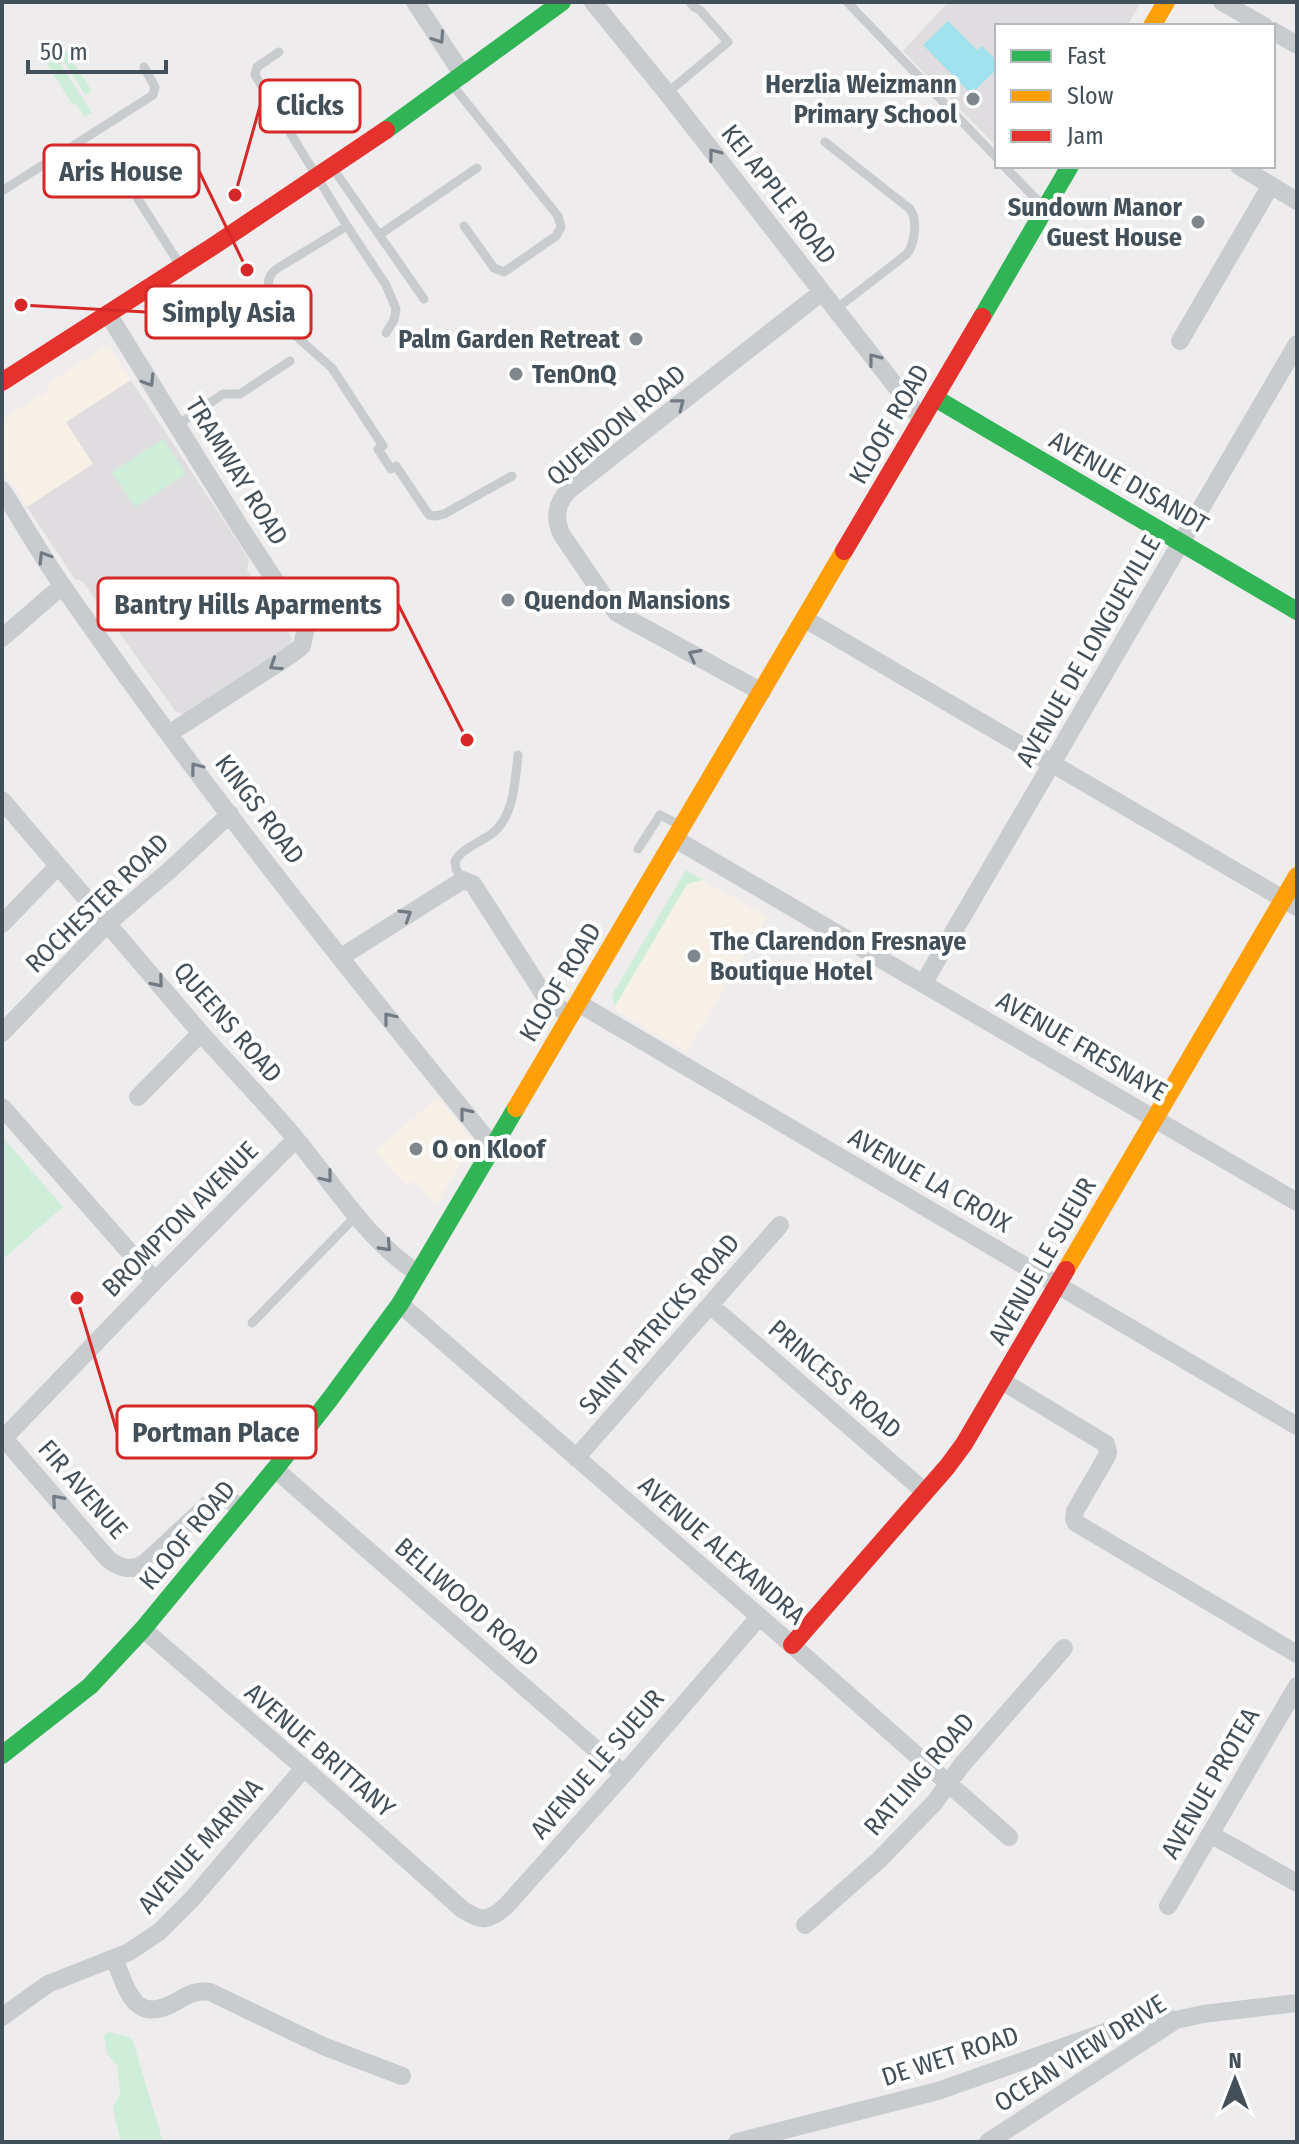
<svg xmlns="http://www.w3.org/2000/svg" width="1299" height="2144" viewBox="0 0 1299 2144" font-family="'Fira Sans Condensed',sans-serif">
<rect width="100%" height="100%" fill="#eeeced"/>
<path fill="#f6f0e7" d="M108,345l23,35 -65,42 27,42 -66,43 -25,-39v-48l47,-30 -3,-6z
M703,880l64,37 -80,135 -71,-41 -1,-5 72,-122z
M438,1097l36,45 -37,61 -4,-1 -19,-21 -7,6 -32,-36z"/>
<path fill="#dfdddf" d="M948,2h193l-14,24h-130v121l-94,-96z
M131,380l118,179 -2,11 45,68 -2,7 -105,69 -9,-2 -94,-131 -7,-2 -48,-72 66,-43 -27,-42z"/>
<path fill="#cfeeda" d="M64,48l28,43 -7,4 -27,-43z
M52,51l40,62 -7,4 -9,-13 -3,1 -31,-48z
M163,439l23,35 -51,33 -23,-35z
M686,870l17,10 -16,4 -72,122 -3,-11z
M2,1136l61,71 -61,53z
M108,2032l22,5 3,4 30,101h-42l-8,-33c0,-7 7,-10 7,-17l-3,-27 -10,-11 -3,-18z"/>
<path fill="#a1e2ef" d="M948,21l29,29 5,-4 15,15v8l-26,25 -48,-49z"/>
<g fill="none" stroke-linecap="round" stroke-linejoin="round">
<path stroke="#c8ccce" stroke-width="9" d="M847,2l150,156
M279,52l-22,15 -2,8 92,151 39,59 10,24 -2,11 -8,13
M453,86l105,130 3,11 -5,9 -52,36 -10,-4 -30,-42
M667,93l61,-51 -28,-32 -6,-3 -4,-5
M825,142l85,67c8,11 5,34 -3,45l-71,55
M115,163l65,102
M1004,166l40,41
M334,170l90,129
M2,191l151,-96 2,-8 -11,-20
M347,226l-69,42c-8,5 -11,11 -9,20l28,49 35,31 51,78 -5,3 13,20 5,-3 33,49 6,1 9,-2 68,-38
M379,235l98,-67
M176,426l47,-32h17l50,-33
M638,849l22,-34 22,11
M463,880l-7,-11 -1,-8c7,-12 23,-18 35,-26 24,-16 25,-53 28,-80
M252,1323l105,-108"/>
<path stroke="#c8ccce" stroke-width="18" d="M415,2l48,73
M593,2l74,91 255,327
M1222,2l42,24
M1273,31l24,14
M1239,166l58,35
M108,314l132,213 62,95 3,10 -3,14 -13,10 -119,77
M1180,341l91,-156
M2,490c21,33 40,67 62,98 133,192 281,378 429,559
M805,619l492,288
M2,638l60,-52
M762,692l-145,-79 -10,-12 -45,-66c-8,-16 -6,-31 6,-44l254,-199
M2,800c66,77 131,154 197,231 32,36 66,71 97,108 36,43 74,105 122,134
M675,839l622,363
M2,924l56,-58
M341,957l122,-77 10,4 75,117 23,14
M923,984l374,-640
M578,1003l719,423
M2,1033l106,-110 63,-54 59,-55
M138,1097l63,-64
M2,1107l153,174
M400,1304l392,341 217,192
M710,1305l215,187
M1002,1381l104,63 2,8 -1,4 -32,55 -1,8 2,4 221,131
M2,1436l106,123c11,9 24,13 37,4l70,-65h10l18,10
M2,1440l153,-159 141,-142
M576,1458l204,-233
M275,1469l349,305
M143,1629l161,139 159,142c19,12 26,11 43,-4l118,-132 135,-157
M1210,1834l87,49
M1168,1906l129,-220
M805,1925l74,-65 56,-58 26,-36 103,-118
M114,1958c14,34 21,69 65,42 11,-6 18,-10 31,-8l113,54 79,30
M2,2017l46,-33 81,-32 30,-20 34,-34 111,-130
M737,2142l201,-51 173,-61 44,-14 21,4
M988,2142l188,-122 27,-6 94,-11"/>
<path stroke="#30b455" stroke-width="18" d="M386,130l176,-128
M982,317l88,-151
M935,398l362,213
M2,1755l88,-69 53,-57 132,-160 55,-70 70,-95 116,-196"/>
<path stroke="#ff9f0a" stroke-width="18" d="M1152,26l14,-24
M516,1108l328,-557
M1066,1270l231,-394"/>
<path stroke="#e5322d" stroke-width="18" d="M2,382l213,-137 171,-115
M844,551l138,-234
M792,1645l155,-178 17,-23 102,-174"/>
</g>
<defs><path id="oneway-chevron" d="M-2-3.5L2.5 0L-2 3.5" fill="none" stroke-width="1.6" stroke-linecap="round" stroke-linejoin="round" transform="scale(2)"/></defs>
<g stroke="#727b83">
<use href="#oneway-chevron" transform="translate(439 38) rotate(56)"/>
<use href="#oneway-chevron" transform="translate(714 154) rotate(-128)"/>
<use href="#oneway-chevron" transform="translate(874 359) rotate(-128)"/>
<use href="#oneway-chevron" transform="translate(149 381) rotate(58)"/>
<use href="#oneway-chevron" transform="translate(679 404) rotate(-38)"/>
<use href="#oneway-chevron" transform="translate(44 557) rotate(-122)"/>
<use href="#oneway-chevron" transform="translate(694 655) rotate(-152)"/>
<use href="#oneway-chevron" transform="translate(275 665) rotate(147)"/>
<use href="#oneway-chevron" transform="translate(196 768) rotate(-127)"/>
<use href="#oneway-chevron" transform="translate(406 915) rotate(-32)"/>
<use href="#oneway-chevron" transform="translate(158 982) rotate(50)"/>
<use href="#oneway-chevron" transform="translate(389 1018) rotate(-129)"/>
<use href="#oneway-chevron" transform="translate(465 1113) rotate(-129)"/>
<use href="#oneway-chevron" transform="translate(327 1177) rotate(51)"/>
<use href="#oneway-chevron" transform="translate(386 1246) rotate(47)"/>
<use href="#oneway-chevron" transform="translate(57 1500) rotate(-131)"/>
</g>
<g fill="#7f878d" stroke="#fff" stroke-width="3">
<circle cx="973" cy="99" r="8"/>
<circle cx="1198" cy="222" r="8"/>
<circle cx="636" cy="339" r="8"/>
<circle cx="516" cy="374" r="8"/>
<circle cx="508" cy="600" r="8"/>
<circle cx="694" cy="956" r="8"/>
<circle cx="416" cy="1149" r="8"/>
</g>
<g text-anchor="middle" stroke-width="8" stroke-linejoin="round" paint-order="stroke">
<g font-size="26" font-weight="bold" fill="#43505a" stroke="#fff" text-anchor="start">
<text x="957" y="93" text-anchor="end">Herzlia Weizmann<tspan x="957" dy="30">Primary School</tspan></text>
<text x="1182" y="216" text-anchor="end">Sundown Manor<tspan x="1182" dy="30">Guest House</tspan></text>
<text x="620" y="348" text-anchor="end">Palm Garden Retreat</text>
<text x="532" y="383">TenOnQ</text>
<text x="524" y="609">Quendon Mansions</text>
<text x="710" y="950">The Clarendon Fresnaye<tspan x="710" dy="30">Boutique Hotel</tspan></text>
<text x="432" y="1158">O on Kloof</text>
</g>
<g font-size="26" fill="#43505a" stroke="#fff">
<text transform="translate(779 194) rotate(52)" y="9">KEI APPLE ROAD</text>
<text transform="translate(889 424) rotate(-60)" y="9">KLOOF ROAD</text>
<text transform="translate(616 425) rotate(-40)" y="9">QUENDON ROAD</text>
<text transform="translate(237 471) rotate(58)" y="9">TRAMWAY ROAD</text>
<text transform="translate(1129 482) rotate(30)" y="9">AVENUE DISANDT</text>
<text transform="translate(1088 651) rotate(-60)" y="9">AVENUE DE LONGUEVILLE</text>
<text transform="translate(260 809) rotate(53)" y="9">KINGS ROAD</text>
<text transform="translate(97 903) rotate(-44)" y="9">ROCHESTER ROAD</text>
<text transform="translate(560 982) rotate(-59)" y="9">KLOOF ROAD</text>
<text transform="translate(228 1022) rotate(49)" y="9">QUEENS ROAD</text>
<text transform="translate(1082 1046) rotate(30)" y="9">AVENUE FRESNAYE</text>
<text transform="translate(930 1180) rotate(30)" y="9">AVENUE LA CROIX</text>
<text transform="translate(180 1219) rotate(-45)" y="9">BROMPTON AVENUE</text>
<text transform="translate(1042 1261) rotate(-60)" y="9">AVENUE LE SUEUR</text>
<text transform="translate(659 1324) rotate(-49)" y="9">SAINT PATRICKS ROAD</text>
<text transform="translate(835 1379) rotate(41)" y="9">PRINCESS ROAD</text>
<text transform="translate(83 1489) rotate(49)" y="9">FIR AVENUE</text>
<text transform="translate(187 1535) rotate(-50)" y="9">KLOOF ROAD</text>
<text transform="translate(722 1550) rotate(41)" y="9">AVENUE ALEXANDRA</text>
<text transform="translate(467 1602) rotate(41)" y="9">BELLWOOD ROAD</text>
<text transform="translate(320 1750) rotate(41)" y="9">AVENUE BRITTANY</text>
<text transform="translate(597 1764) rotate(-49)" y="9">AVENUE LE SUEUR</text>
<text transform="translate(919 1774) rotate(-49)" y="9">RATLING ROAD</text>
<text transform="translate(1210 1783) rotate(-60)" y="9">AVENUE PROTEA</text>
<text transform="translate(200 1846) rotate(-48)" y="9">AVENUE MARINA</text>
<text transform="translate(1080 2053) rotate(-32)" y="9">OCEAN VIEW DRIVE</text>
<text transform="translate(950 2056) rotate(-18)" y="9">DE WET ROAD</text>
</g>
</g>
<path fill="none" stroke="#d62828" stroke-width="3" d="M235 195L260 106M247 270L199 171M21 305L146 312M467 740L398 604M77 1298L117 1432"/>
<g fill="#d62828" stroke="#fff" stroke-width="3">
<circle cx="235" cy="195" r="8"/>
<circle cx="247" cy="270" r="8"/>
<circle cx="21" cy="305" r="8"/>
<circle cx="467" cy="740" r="8"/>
<circle cx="77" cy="1298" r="8"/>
</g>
<g fill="#fff" stroke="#d62828" stroke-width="3">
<rect x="260" y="80" width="100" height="52" rx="8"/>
<rect x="44" y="145" width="155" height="52" rx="8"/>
<rect x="146" y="286" width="165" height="52" rx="8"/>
<rect x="98" y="578" width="300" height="52" rx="8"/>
<rect x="117" y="1406" width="199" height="52" rx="8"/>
</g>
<g font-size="28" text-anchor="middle" font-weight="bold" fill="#43505a">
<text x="310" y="115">Clicks</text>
<text x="121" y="181">Aris House</text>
<text x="229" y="322">Simply Asia</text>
<text x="248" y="614">Bantry Hills Aparments</text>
<text x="216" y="1442">Portman Place</text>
</g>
<rect width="1299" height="2144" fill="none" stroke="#43505a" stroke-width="8"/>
<rect x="995" y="24" width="280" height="144" fill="#ffffff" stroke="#b4b9bd" stroke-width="2"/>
<rect x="1011" y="50" width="40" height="12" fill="#30b455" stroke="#b4b9bd" stroke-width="2"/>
<text x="1067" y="64" font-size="24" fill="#43505a">Fast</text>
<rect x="1011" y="90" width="40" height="12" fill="#ff9f0a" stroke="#b4b9bd" stroke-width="2"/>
<text x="1067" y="104" font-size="24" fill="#43505a">Slow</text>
<rect x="1011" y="130" width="40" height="12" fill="#e5322d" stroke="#b4b9bd" stroke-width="2"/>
<text x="1067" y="144" font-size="24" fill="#43505a">Jam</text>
<g transform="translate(1235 2080)" stroke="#ffffff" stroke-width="6" paint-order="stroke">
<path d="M0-6L14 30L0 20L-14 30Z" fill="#43505a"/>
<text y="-12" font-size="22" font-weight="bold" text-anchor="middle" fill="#43505a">N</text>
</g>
<path d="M28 60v12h138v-12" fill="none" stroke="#43505a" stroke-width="4"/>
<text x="40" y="60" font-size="24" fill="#43505a" stroke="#ffffff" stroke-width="6" paint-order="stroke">50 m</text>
</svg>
